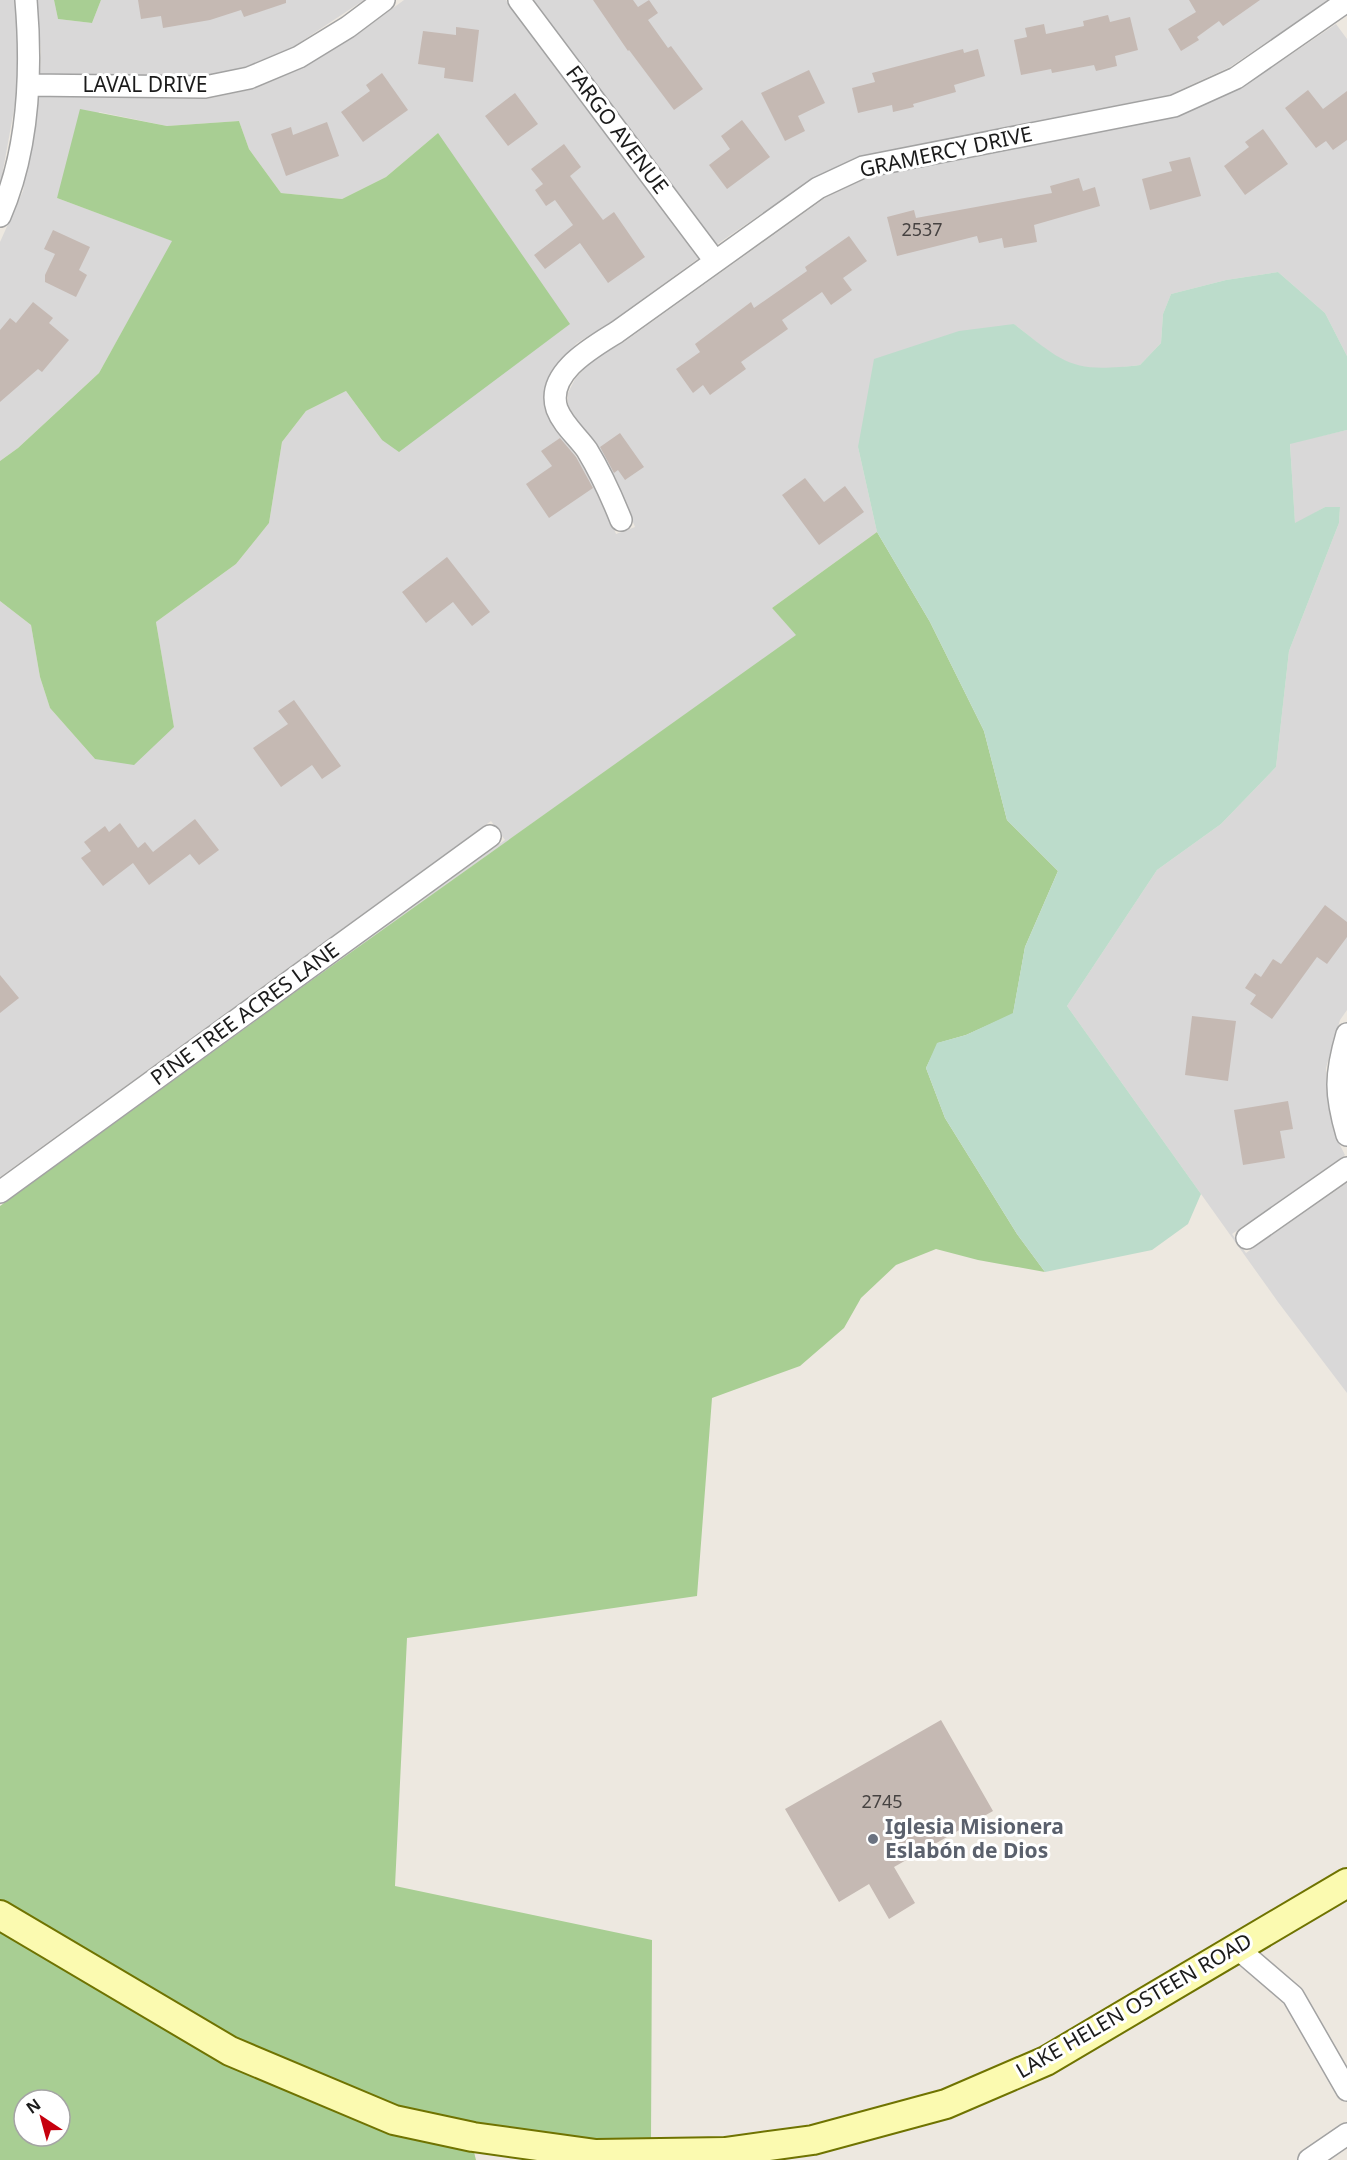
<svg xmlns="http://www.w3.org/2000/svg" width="1347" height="2160" viewBox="0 0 1347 2160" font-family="'Noto Sans',sans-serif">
<rect width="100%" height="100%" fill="#ede8e0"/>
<path fill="#d9d8d8" d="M0,0h15l5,50 -5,54 -15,83z
M36,0h18l4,19 34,4 9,-23h263l-71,47 -48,20 -42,9 -163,-2 1,-22z
M404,0h102l193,258 -88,64 -34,21 -20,22 -10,18 1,31 48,72 20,48 19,-7 -20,-50 -47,-71v-13l7,-14 17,-19 32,-18 201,-144 42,-20 312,-62 64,-29 93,-63 11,15v317l-22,-43 -47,-41 -52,8 -55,14 -8,20 -2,29 -21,22 -34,4 -29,-2 -24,-12 -39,-31 -156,123 19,85 -105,76 25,27 -499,355 207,-150 -14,-19 -491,356v-576l31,24 9,52 10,31 45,51 79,-32 -18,-105 80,-58 33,-41 13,-81 24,-31 40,-20 36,49 56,-307 -52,44 -44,22 -61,-6 -32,-44 -10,-28 -72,5 -68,-14 -42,86 116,43 -74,132 -81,75 -18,13v-219l23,-51 15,-95 168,3 48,-10 51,-22 49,-30z
M531,0h798l-99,67 -61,28 -312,62 -45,22 -96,66z
M1347,430v580l-7,10 -14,48 2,39 10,34 7,14 -113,79 14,19 101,-70v210l-69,-91 -211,-296 90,-136 64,-46 55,-57 13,-116 50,-128 1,-16h-15l-30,17 -5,-81z"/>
<path fill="#a8ce93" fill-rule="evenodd" d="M54,0h47l-9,23 -34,-4z
M80,109l87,17 72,-5 10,28 32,44 61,6 44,-22 52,-44 132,191 -171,128 -17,-12 -36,-49 -40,20 -24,31 -13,81 -33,41 -80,58 18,105 -40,38 -39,-6 -45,-51 -10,-31 -9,-52 -31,-24v-140l18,-13 81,-75 73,-132 -115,-43z
M877,532l53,90 54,109 23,89 51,51 -33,76 -12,67 -47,21 -28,8 -12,25 19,50 72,116 28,38 -67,-12 -42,-11 -40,16 -35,33 -17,30 -44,38 -88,32 -15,198 -290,42 -12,248 257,54 -1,201 -56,1 -121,-16 -78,-17 -162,-69 -234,-137v-697l298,-216 498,-355 -24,-27z
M0,1927l226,133 247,88 3,12h-476zM24,2100h36v36h-36z"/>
<path fill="#bcdccb" d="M1278,272l47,41 22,43v74l-57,14 5,79 30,-16h15l-1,16 -50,128 -13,116 -55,57 -64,46 -90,136 134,188 -13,30 -36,26 -107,22 -28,-38 -72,-116 -19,-50 11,-25 29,-8 47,-22 12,-66 33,-76 -51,-51 -23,-89 -54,-109 -53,-90 -19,-85 16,-88 85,-28 55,-7c52,41 58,49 126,41l21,-22 2,-29 8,-20 55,-14z"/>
<path fill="#c5b9b3" d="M138,0h148v3l-42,14 -3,-7 -31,10 -47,8 -2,-12 -20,3z
M593,0h40l5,7 11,-7 9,13 -10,7 20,28 3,-2 32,43 -29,21 -45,-60 -1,1z
M1189,0h71l-37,26 -4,-5 -22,16 2,3 -18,11 -13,-22 28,-17z
M1108,15l2,7 20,-5 8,33 -23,6 2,10 -21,5 -2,-6 -42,8 -1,-4 -30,6 -7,-35 13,-3 -2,-9 19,-4 2,10 38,-8 -1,-5z
M456,27l23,3 -6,52 -29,-4 1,-10 -27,-4 5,-33 33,4z
M963,49l1,4 14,-4 7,27 -31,9 2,7 -43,12 1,3 -21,5 -1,-7 -34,8 -6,-25 23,-6 -3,-9z
M809,70l16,33 -27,13 7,15 -20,10 -24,-48z
M382,73l26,37 -45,32 -22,-30 29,-21 -4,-6z
M1308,90l15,19 24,-18v49l-14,10 -7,-9 -10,7 -31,-40z
M515,93l23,31 -30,22 -23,-30z
M742,120l28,37 -43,32 -18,-24 21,-16 -9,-13z
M327,122l12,34 -53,20 -15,-42 20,-7 2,8z
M1263,129l25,35 -43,31 -21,-29 25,-19 -4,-5z
M564,144l17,23 -11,9 33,44 11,-8 31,45 -37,26 -28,-40 -35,26 -11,-14 39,-30 -18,-25 -9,6 -11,-16 8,-6 -12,-15z
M1190,157l11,39 -51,14 -8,-31 30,-8 -3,-9z
M1079,178l4,13 12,-4 5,19 -66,19 3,17 -33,6 -2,-10 -23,5 -2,-7 -80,20 -10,-39 27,-7 2,8 136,-25 -2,-7z
M53,230l37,17 -11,23 8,5 -11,22 -31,-15v-7l10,-21 -11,-5z
M849,236l18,25 -24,17 9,12 -21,15 -9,-13 -40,28 6,9 -47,33 5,7 -36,26 -7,-10 -10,8 -17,-24 24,-17 -5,-8 56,-42 3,6 53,-37 -2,-4z
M33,302l20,16 -4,5 20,17 -27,32 -4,-3 -38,33v-72l10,-12 6,5z
M620,433l24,34 -19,13 -7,-10 -4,3 -14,-26z
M560,438l16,19 17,31 -44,30 -23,-34 26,-18 -11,-15z
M805,478l19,24 21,-16 19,26 -45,33 -37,-50z
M447,557l43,55 -18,14 -19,-24 -27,21 -24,-31z
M294,700l47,66 -19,13 -10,-14 -31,22 -28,-39 35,-24 -10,-13z
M195,819l24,31 -20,15 -9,-11 -41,31 -16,-22 -30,23 -22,-28 10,-7 -7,-9 21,-16 4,6 11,-9 18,25 7,-6 8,10z
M1325,905l22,17v15l-20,27 -10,-7 -45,62 -22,-15 6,-9 -11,-7 10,-15 6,4 12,-18 8,5z
M0,975l19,23 -19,15z
M1192,1016l44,5 -8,60 -43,-6z
M1288,1101l5,28 -13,2 5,27 -42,7 -9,-55z
M941,1720l52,91 -99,56 21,36 -26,16 -20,-35 -30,18 -54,-93z"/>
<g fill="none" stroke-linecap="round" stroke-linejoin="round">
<g stroke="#a2a2a2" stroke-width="24">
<path id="street" d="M519,0l196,261
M28,85l177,2 44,-9 50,-21 49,-30 36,-27
M0,216c29,-66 32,-145 26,-216
M621,520c-10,-25 -20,-47 -34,-70 -9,-13 -24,-25 -30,-41 -12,-36 36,-62 60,-77l201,-144 45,-21 311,-61 62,-28 111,-77
M1347,1034c-12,41 -12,60 0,101
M0,1192l490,-356
M1247,1238l100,-70
M1237,1948l56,48 54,94
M1309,2160l38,-26"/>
</g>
<g stroke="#6f7301" stroke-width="32">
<path id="secondary" d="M0,1915l230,136 164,69 79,17 123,17 129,-2 88,-12 133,-36 100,-43 301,-178"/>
</g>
<use href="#street" stroke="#fff" stroke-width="21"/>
<use href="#secondary" stroke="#fbfab0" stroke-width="28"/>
</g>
<circle fill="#6b7280" stroke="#fff" stroke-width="2" cx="873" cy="1839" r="6"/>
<g text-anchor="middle" stroke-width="6" stroke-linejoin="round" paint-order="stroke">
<g font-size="18" fill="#464241">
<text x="922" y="236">2537</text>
<text x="882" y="1808">2745</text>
</g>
<g font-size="21" fill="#1b1b1b" stroke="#fff">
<text x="145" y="92">LAVAL DRIVE</text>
<text transform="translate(617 130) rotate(53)" y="7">FARGO AVENUE</text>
<text transform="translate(946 152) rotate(-12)" y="7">GRAMERCY DRIVE</text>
<text transform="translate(245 1014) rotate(-36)" y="7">PINE TREE ACRES LANE</text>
<text transform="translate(1134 2006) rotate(-30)" y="7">LAKE HELEN OSTEEN ROAD</text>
</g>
<g font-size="21" font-weight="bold" fill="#5b616d" stroke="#fff" text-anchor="start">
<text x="885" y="1834">Iglesia Misionera<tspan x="885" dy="24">Eslabón de Dios</tspan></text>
</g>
</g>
<g transform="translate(42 2118) rotate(324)"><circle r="28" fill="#ffffff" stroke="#a4a4a4" stroke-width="1.5"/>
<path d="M0-4.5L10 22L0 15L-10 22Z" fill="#c6000e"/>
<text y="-9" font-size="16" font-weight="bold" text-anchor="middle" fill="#1b1b1b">N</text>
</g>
</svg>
